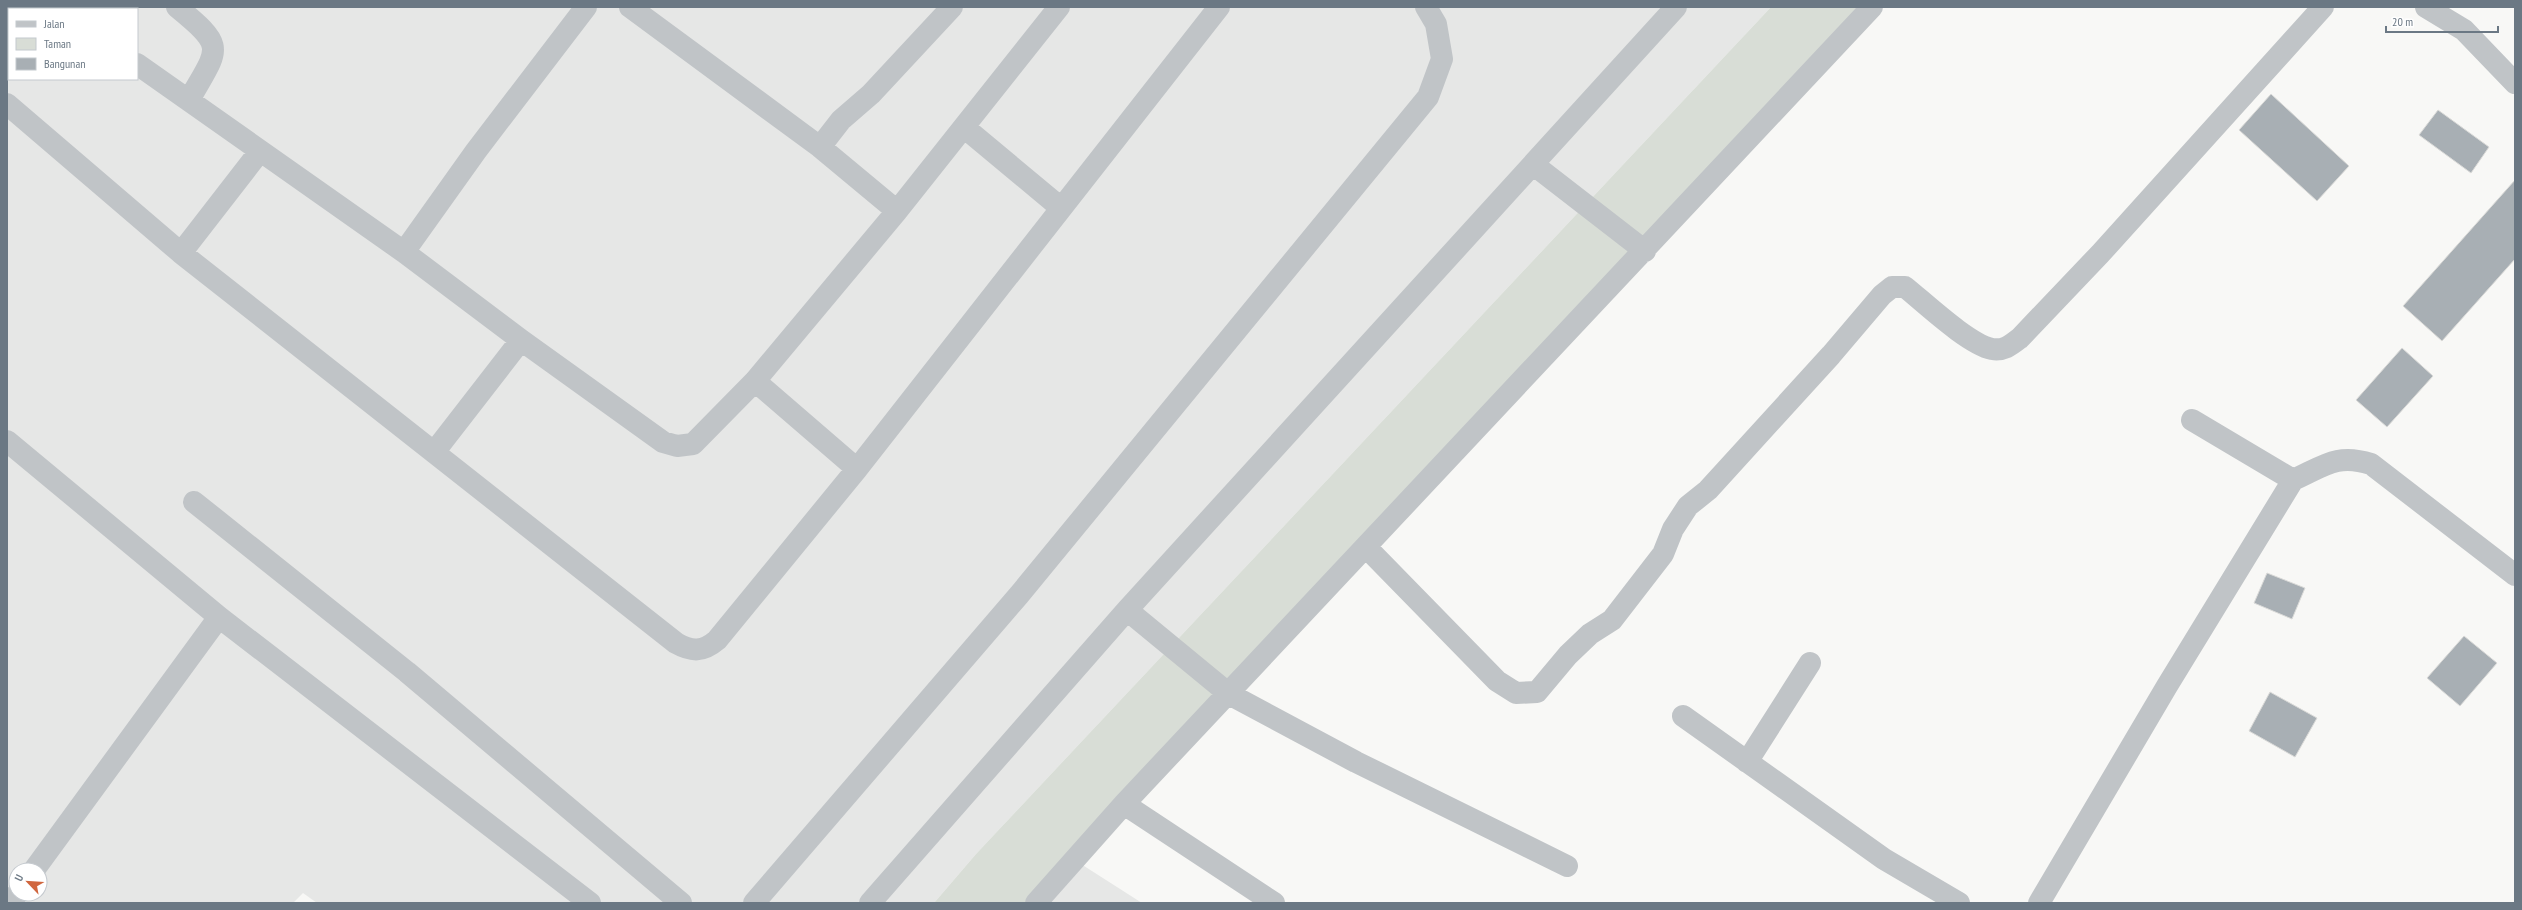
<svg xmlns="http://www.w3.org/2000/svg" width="2522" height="910" viewBox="0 0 2522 910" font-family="'PT Sans Narrow',sans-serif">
<rect width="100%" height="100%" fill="#f8f8f6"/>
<path fill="#e6e7e6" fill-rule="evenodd" d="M7,7h1764l-795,847 -42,49h-617l-14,-10 -10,10h-286zM9,9h128v70h-128zM16,870h24v24h-24z
M1070,857l72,46h-116z"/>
<path fill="#d8ddd6" d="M1771,7h107l-852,896h-92l42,-49z"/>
<path fill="#a8afb4" stroke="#dadad8" d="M2271,94l78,72 -32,35 -78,-71z
M2438,110l51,37 -18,26 -52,-38z
M2515,180v79l-73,82 -39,-35z
M2402,348l31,28 -46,51 -31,-27z
M2267,573l38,15 -13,31 -38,-16z
M2464,636l33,27 -37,43 -33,-28z
M2270,692l47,26 -22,39 -46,-26z"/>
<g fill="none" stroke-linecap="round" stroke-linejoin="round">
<path stroke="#c0c4c7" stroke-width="22" d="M177,7c50,41 42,40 12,93
M630,7l190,140 21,-27 30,-26 81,-87
M2426,7l38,23 51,53
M38,9h9
M7,52l2,-3
M137,64l267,188 117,88 142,102 14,4 16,-2 62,-63 142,-170 162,-204
M7,104l174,149 495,390c16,9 27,9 41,-3l140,-171
M965,128l96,80
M820,147l77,64
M1534,165l111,86
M404,252l72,-101 110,-144
M181,253l79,-102
M755,381l102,88 362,-462
M2192,420l101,60c31,-14 44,-27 78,-16l144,111
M7,441l212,176 371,286
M435,451l86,-111
M194,502l213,170 274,231
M1366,547l131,134 19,12 21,-1 31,-37 22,-21 22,-14 51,-66 10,-25 15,-23 20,-16 123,-135 51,-60 10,-8h13c20,16 63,57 87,62 12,2 19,-4 28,-11l80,-84 223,-247
M1127,610l102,84 127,68 211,104
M1683,716l201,143 75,44
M1747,762l63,-99
M1124,804l150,99
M34,870l185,-253
M11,903l6,-9
M754,903l265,-308 409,-498 14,-38 -6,-35 -10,-17
M870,903l257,-293 549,-603
M1036,903l88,-99 748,-797
M2039,903l128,-217 126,-206"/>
</g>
<rect width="2522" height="910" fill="none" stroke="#6b7884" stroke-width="16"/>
<rect x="8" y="8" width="130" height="72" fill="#ffffff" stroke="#c4c9ce"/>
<rect x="16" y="21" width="20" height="6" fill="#c0c4c7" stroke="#c4c9ce"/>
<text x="44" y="28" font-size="12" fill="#6b7884">Jalan</text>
<rect x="16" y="38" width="20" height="12" fill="#d8ddd6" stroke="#c4c9ce"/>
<text x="44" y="48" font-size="12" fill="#6b7884">Taman</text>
<rect x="16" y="58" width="20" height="12" fill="#a8afb4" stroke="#c4c9ce"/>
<text x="44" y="68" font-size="12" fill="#6b7884">Bangunan</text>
<g transform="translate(28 882) rotate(295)"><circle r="19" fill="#ffffff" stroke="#c4c9ce"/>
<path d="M0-3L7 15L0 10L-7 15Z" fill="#d0663e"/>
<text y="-6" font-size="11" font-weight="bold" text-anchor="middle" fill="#6b7884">U</text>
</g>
<path d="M2386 26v6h112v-6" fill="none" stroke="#6b7884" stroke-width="2"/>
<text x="2392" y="26" font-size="12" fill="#6b7884" stroke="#ffffff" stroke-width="3" paint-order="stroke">20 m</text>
</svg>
